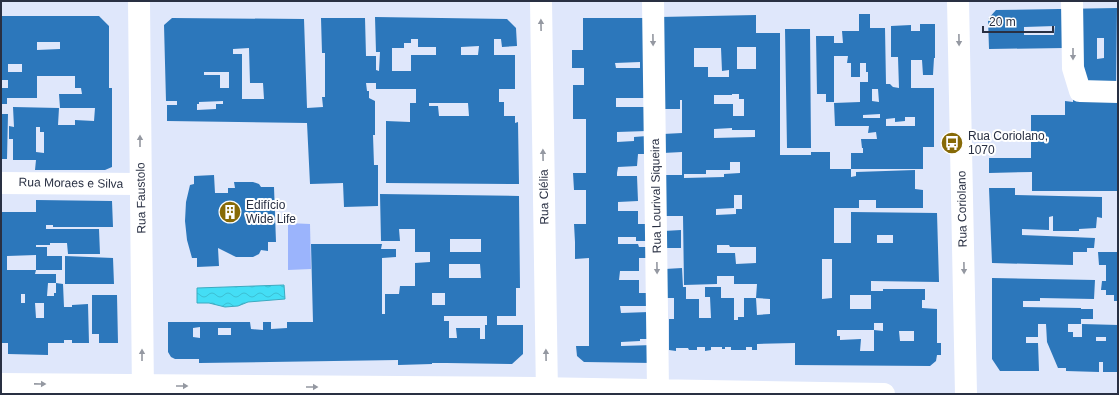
<svg xmlns="http://www.w3.org/2000/svg" width="1119" height="395" viewBox="0 0 1119 395" font-family="Helvetica,sans-serif">
<defs>
<pattern id="water-waves" width="16" height="10" patternUnits="userSpaceOnUse"><rect width="16" height="10" fill="#44def5"/><path d="M0 5q4-4 8 0t8 0" fill="none" stroke="#3cbfd3"/></pattern>
</defs>
<rect width="100%" height="100%" fill="#dfe7fb"/>
<path fill="#9bb4fc" d="M288,223l22,1 1,45 -23,1z"/>
<path fill="url(#water-waves)" stroke="#3caac0" d="M284,285l1,14 -37,3 -10,4 -13,1 -16,-4h-12v-15z"/>
<path fill="#2c77bb" fill-rule="evenodd" d="M1117,8l-1,80h2v103h-86v-19l-43,1v-15h42v-43h34v-14l8,1v-13l-9,-41 -75,1 -1,-30 8,-9zM1055,26l-1,9h-30v-8zM1097,38h7v20l-7,1z
M859,14h11v14h15l1,56h4l3,3 6,1 -1,-31h-7v-31l20,-1v6h9v-7h15v34h-1l-1,17h-10l-1,-15h-11v28h23v59h-11v22h-72v-16h12v-5h-1l-1,-9h16l-1,-7 -8,1 1,-7h-34l-1,-23 26,-1v-20h8v-10h-2v-9h-6v14h-9v-14h-4l1,-7h-14v46h-8v-8h-9l-1,-58h18v7h9l-1,-12h17zM872,89h6l1,13 -7,-1zM880,114v4h-17v-3zM905,117h10v9h-29v-7l9,-1v4l10,-1z
M756,15v18h24v122h31v-3h19v17h21v8l5,-1v-4l59,-2v19l8,1v18h-47v-8h-17v8h-25v35h17v-31l86,1 2,69 -68,-1v10h12v-2h42v11h-3v8l15,1v34h4v12h-4l-1,6 -6,5 -135,-1v-22l-38,1v6h-5v-3h-6v3h-15v-3h-6v2h-3v-2h-11v3l-6,1v-4h-8v3h-8l-1,-2h-12v3l-7,-1v-31h5v-21h-9v-29l17,-1 1,19h3v12h13v19h12l-1,-21h-5v-10h16v11h13v22h4v-3h6v-19h12l1,-14h-23v-8h-17v8l-33,1 -1,-69h-19l-1,-41h19v-23l-19,1v-19l19,-1v-33h-2v9h-18l-2,-92zM737,47h19v22h-19zM694,48h27l1,23 7,-1v7h-21v-10h-14zM732,94h7v5h5v17h-11v-12h-19v-9h18zM732,128v2h23v7l-41,1v-9zM730,162h10v11l-16,1v3l-40,1v-4h22v-4h24zM734,195h8v14h-6v5l-20,1v-6l18,-1zM877,235h16v8h-16zM717,245h12l1,2h26v16l-20,1 -1,-11h-18zM822,259h10v39l-10,1zM850,295h21v14h-21zM756,298l14,1v15l-13,1zM874,323h9v8l-9,-1v21h-14l1,-12 -21,1v-4h-3v-6h37zM899,331h15v10h-14z
M1,16h98l10,10v62h3v79l-7,3h-70l1,-10h-23v-21h-4v-13l5,1 -1,-20 46,1 -1,17h17v-5l19,1 1,-13h-35l-1,-14h23l-1,-6h-6v-12h-38v22h-30v6h-6v-16h7v-8h-7zM37,42h23v7l-23,1zM8,64h14v8h-14zM36,127h4v5h4v21l-8,-1z
M375,17l132,2 9,9 1,18 -15,1 -1,-8h-7v16h21v34h-16v13h5v14h11v7l3,-1 1,62 -133,-1v-62l24,1v-19h6v-14h-40v-6h-10l1,8h2v7l6,3v34h-2l1,30h4v41l-34,1 -1,-24 -33,1 -3,-61 -140,-2v-16h10v-4h-11l-2,-76 8,-7 132,1 3,89 16,-1 -1,-10h3v-44h-3l-1,-35h44l1,38h10v14l3,1 1,-19h-4zM411,39h7v8h18v8h-25v16h-19v-23h12v-5h7zM479,46l-1,9h-17v-8zM249,48l1,35h13l1,16h-22v-45h-9v-5zM204,72h25v16h-9v-13h-16zM223,101v3h-7v5l-19,1v-6h2v-2zM429,103h39l1,13h-30l-1,-10h-9z
M583,18h63l1,80h-31v9h31v24l-30,1v10l17,-1v-4l13,-1 1,18h-10l-1,12 -19,1 -1,6v3h20l1,25 -20,1v9h20v13h11v17h-13v-4h-18v7h20l1,3h10v11h-10v13h-19l-1,9h20v13h10v13h-29l1,7 28,-1 4,27h-13v2l-19,1v4l32,-1v18l-69,-1 -7,-6 -1,-10h13v-88l-14,1v-17l-1,-18h12v-34h-12l-1,-17h13v-54h-13v-34h11v-17h-12v-18h11zM640,62v6h-24l-1,-5z
M785,29h25l1,119h-24z
M1,114h7l-1,45h-6z
M214,175l1,18h13v-5h7l-1,-6h19l6,2 2,3h13l2,55h-8v9l-7,-1 -2,4 -6,3h-17l-18,-9 1,18 -22,1v-9h-5l-5,-18 -2,-19 1,-19 4,-17 4,-1v-8z
M989,188h26v7l87,2v21l-5,-1 -1,11 -17,1v2h-26v-15l-4,1v13l-27,-1v6l73,3 -1,10h-7v4h-14v13l-81,-2z
M380,194l139,2 1,92h-4v28h-19v9h26v29l-11,10 -65,-1h-15v1l-34,1v-5l-199,3v-4h-24l-4,-2 -3,-5v-30h82l1,7 12,1v-8h8v7l16,-1v-6h26l-2,-78h71l-1,5h15v8l-14,1v56h3v-20h14l1,-8h15v-23l15,-1v-10h-15v-23h-16l1,12h-19zM450,239h31v13h-31zM449,264h31l1,14h-32zM432,293h13v12h-13zM444,316h43v9h-2v14h-5v-11h-24l1,10h-8v-17h-5zM200,327v11l-7,-1v-9zM218,328h13v7h-13z
M36,200l76,1 1,26h-60v-2h-7v4h53l1,25h-32l-1,-11h-17v2h-14v2h11v9h15v14h-26l-1,4h21v9h-8l-1,13h7v-3h2v-10l7,1 1,23h8v-2l16,-1 1,39h-17v-3h-8v3h-16v12l-40,-1v-11h-7v-131h35zM36,255v15h-29v-14zM21,294h4v9h-4zM35,303h9v15h-8z
M681,230v18h-17v-17z
M1098,252h20v49h-4v-6h-8v-5h-5l1,-9h4v-16h-7z
M65,256l48,2 1,26h-49z
M992,278l103,2 -1,19 -54,-1v3h-17v6l58,1v1h12v10h-12v5h-13v8h5v5h9v-13l36,1v47h-15v-10h-4v10l-33,-1v-3h-8l-11,-26 -1,-18h-8v13h-12v6h12l1,28h-39l-8,-12zM1096,337h10v4h-10z
M92,295h25l1,48h-19v-9h-7z"/>
<g fill="none" stroke-linecap="round" stroke-linejoin="round">
<path stroke="#fff" stroke-width="22" d="M139,1l4,393
M653,1l5,389
M958,1l8,393
M1072,1l1,67 7,23 38,1
M1,183l139,1
M1,384l534,4 349,6"/>
<path stroke="#fff" stroke-width="22" d="M541,1l6,393"/>
</g>
<defs><path id="oneway-solid" d="M-6-.8H1V-3.2L6.5 0L1 3.2V.8H-6Z"/></defs>
<g fill="#9498a1">
<use href="#oneway-solid" transform="translate(541 25) rotate(-91)"/>
<use href="#oneway-solid" transform="translate(653 40) rotate(89)"/>
<use href="#oneway-solid" transform="translate(959 40) rotate(89)"/>
<use href="#oneway-solid" transform="translate(1073 54) rotate(90)"/>
<use href="#oneway-solid" transform="translate(140 141) rotate(-90)"/>
<use href="#oneway-solid" transform="translate(543 155) rotate(-91)"/>
<use href="#oneway-solid" transform="translate(657 268) rotate(89)"/>
<use href="#oneway-solid" transform="translate(964 268) rotate(89)"/>
<use href="#oneway-solid" transform="translate(142 355) rotate(-90)"/>
<use href="#oneway-solid" transform="translate(546 355) rotate(-91)"/>
<use href="#oneway-solid" transform="translate(40 384) rotate(1)"/>
<use href="#oneway-solid" transform="translate(182 386)"/>
<use href="#oneway-solid" transform="translate(312 387)"/>
</g>
<defs>
<g id="bus-disc" transform="scale(1.15)"><circle r="9.5" fill="#876a07" stroke="#fff"/><path d="M-5-6H5V4H4V6H2V4H-2V6H-4V4H-5ZM-3.5-4V0h7V-4ZM-3.5 1.2v1.5H-2V1.2ZM2 1.2v1.5H3.5V1.2Z" fill="#fff"/></g>
<g id="building-disc" transform="scale(1.15)"><circle r="9.5" fill="#876a07" stroke="#fff"/><path d="M-4-6H4V6H1V3H-1V6H-4ZM-2.5-4.3h1.7v1.8h-1.7ZM.8-4.3h1.7v1.8H.8ZM-2.5-1h1.7V.8h-1.7ZM.8-1h1.7V.8H.8Z" fill="#fff"/></g>
</defs>
<g fill-rule="evenodd">
<use href="#bus-disc" x="952" y="143"/>
<use href="#building-disc" x="230" y="212"/>
</g>
<g text-anchor="middle" stroke-width="4" stroke-linejoin="round" paint-order="stroke">
<g font-size="12" fill="#293043" stroke="#fff" text-anchor="start">
<text x="968" y="140">Rua Coriolano,<tspan x="968" dy="14">1070</tspan></text>
<text x="246" y="209">Edifício<tspan x="246" dy="14">Wide Life</tspan></text>
</g>
<g font-size="12" fill="#293043" stroke="#fff">
<text transform="translate(71 183) rotate(1)" y="4">Rua Moraes e Silva</text>
<text transform="translate(656 196) rotate(-91)" y="4">Rua Lourival Siqueira</text>
<text transform="translate(544 197) rotate(-91)" y="4">Rua Clélia</text>
<text transform="translate(141 198) rotate(-91)" y="4">Rua Faustolo</text>
<text transform="translate(962 209) rotate(-91)" y="4">Rua Coriolano</text>
</g>
</g>
<rect width="1119" height="395" fill="none" stroke="#293043" stroke-width="4"/>
<path d="M983 26v6h70v-6" fill="none" stroke="#293043" stroke-width="2"/>
<text x="989" y="26" font-size="12" fill="#293043" stroke="#ffffff" stroke-width="3" paint-order="stroke">20 m</text>
</svg>
